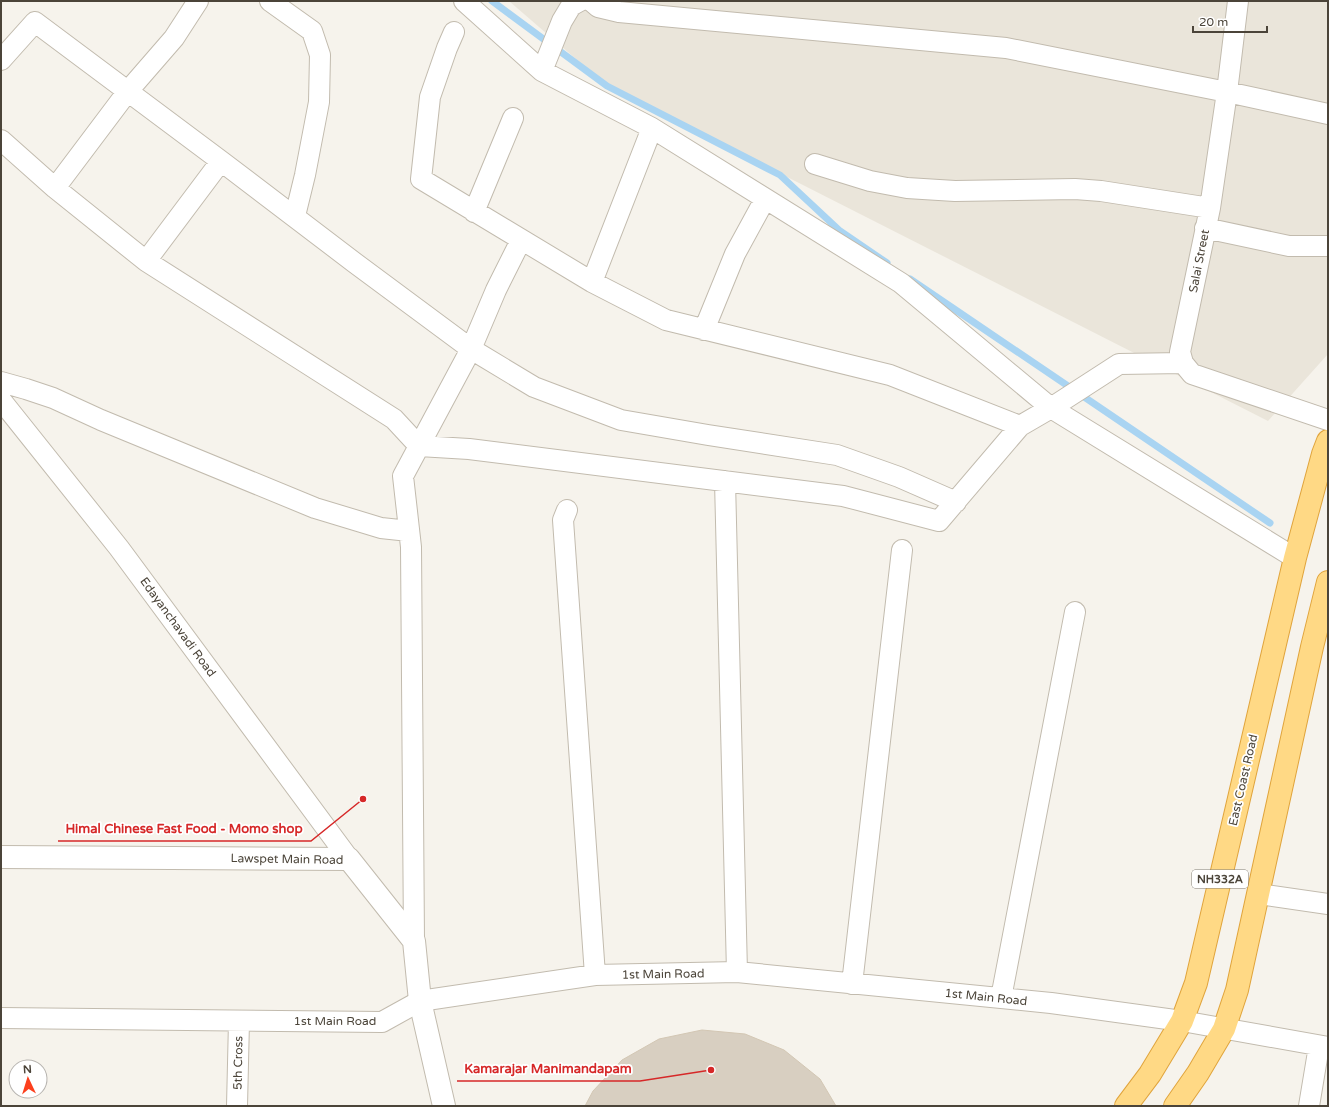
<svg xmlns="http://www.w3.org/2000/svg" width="1329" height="1107" viewBox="0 0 1329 1107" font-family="'Varela Round',sans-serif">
<rect width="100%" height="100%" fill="#f6f3ec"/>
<path fill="#eae5da" d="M509,1h819v353l-60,67 -662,-336z"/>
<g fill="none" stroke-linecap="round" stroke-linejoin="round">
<path stroke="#a9d4f2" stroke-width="7" d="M492,1l115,85 173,89 60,56 47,32
M910,279l360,244"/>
</g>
<path fill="#d8cfc1" stroke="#d3c7b4" d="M702,1030l43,4 39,16 36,29 16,27h-251l8,-15 29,-31 37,-21z"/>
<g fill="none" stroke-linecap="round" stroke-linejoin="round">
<g stroke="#c2bbae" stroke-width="22">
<path id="minor" d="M270,1l42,30 8,24 -1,47 -14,73 -10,41
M464,1l78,70 110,57 249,155 150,125 244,150
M591,1l7,6 21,5 387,36 221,44 101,22
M1238,1l-11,91 -17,116 -30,144 3,11 9,11 136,46
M454,32l-7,16 -17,49 -9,82 171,103 74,38 224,55 130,51
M1,60l34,-38 186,139 134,102 116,86 63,38 87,33 87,15 129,20 62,22 57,25
M542,71l20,-50 9,-15 9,-5
M1,140l54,48 91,73 248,158 25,27 50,3 374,47 96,25 81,-95 31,-18 68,-44 64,-1
M815,164l55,17 37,7 48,3 120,-2 26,2 109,17
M55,188l73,-97 46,-53 24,-37
M474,212l39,-94
M1205,228l84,18h39
M146,261l75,-100
M592,282l60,-154
M704,330l31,-76 30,-55
M1,382l25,7 27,9 48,22 214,88 66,20 28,3
M1,400l118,148 230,311
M725,481l12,491
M567,510l-4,10 32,455
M1259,894l69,10
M414,941l-3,-394 -8,-71 68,-127 25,-59 25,-50
M852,984l50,-434
M1001,998l74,-386
M1,1018l381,4 38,-21 175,-26 142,-3 314,31 131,18 146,26
M237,1106l2,-85
M1309,1106l10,-60"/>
</g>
<g stroke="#c2bbae" stroke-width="24">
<path id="tertiary" d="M1,857l348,2 65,82 6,60 24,105"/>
</g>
<g stroke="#e0a43c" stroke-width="24">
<path id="trunk" d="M1126,1106l24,-32 32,-53 14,-38 99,-425 28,-104 5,-13
M1175,1106l23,-33 26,-44 13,-39 75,-343 16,-65"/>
</g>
<use href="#minor" stroke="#fff" stroke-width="20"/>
<use href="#tertiary" stroke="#fff" stroke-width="22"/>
<use href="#trunk" stroke="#ffd985" stroke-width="22"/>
</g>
<g text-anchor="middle" stroke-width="3.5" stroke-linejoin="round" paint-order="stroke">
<rect fill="#fff" stroke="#817c74" stroke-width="1" x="1192" y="870" width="56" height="18" rx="3"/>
<g font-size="11" font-weight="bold" fill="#4b4439">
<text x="1220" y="883">NH332A</text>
</g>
<g font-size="12" fill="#4b4439" stroke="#fff">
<text transform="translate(1199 261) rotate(-79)" y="4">Salai Street</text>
<text transform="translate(178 627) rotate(54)" y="4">Edayanchavadi Road</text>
<text transform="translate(1243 780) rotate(-77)" y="4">East Coast Road</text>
<text transform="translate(287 859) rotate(1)" y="4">Lawspet Main Road</text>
<text transform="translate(663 974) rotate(-1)" y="4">1st Main Road</text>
<text transform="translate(986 997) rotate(6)" y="4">1st Main Road</text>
<text x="335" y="1025">1st Main Road</text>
<text transform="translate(238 1063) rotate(-89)" y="4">5th Cross</text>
</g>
</g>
<path fill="none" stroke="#d62828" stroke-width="1.5" d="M363 799L311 841H58M711 1070L640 1081H457"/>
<g fill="#d62828" stroke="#fff" stroke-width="1.5">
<circle cx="363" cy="799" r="4"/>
<circle cx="711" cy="1070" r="4"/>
</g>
<g font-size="13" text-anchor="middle" font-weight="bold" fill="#d62828" stroke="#fff" stroke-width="3.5" stroke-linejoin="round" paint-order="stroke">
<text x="184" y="833">Himal Chinese Fast Food - Momo shop</text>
<text x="548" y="1073">Kamarajar Manimandapam</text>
</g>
<rect width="1329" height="1107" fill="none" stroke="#4b4439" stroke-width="4"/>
<g transform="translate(28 1079) rotate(356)"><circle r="19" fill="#ffffff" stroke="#b7b4b0"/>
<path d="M0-3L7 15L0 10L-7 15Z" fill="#fc3f1d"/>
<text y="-6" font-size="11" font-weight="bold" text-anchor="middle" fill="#4b4439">N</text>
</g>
<path d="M1193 26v6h74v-6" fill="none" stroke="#4b4439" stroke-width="2"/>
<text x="1199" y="26" font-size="12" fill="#4b4439" stroke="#ffffff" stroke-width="3" paint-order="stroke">20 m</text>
</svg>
